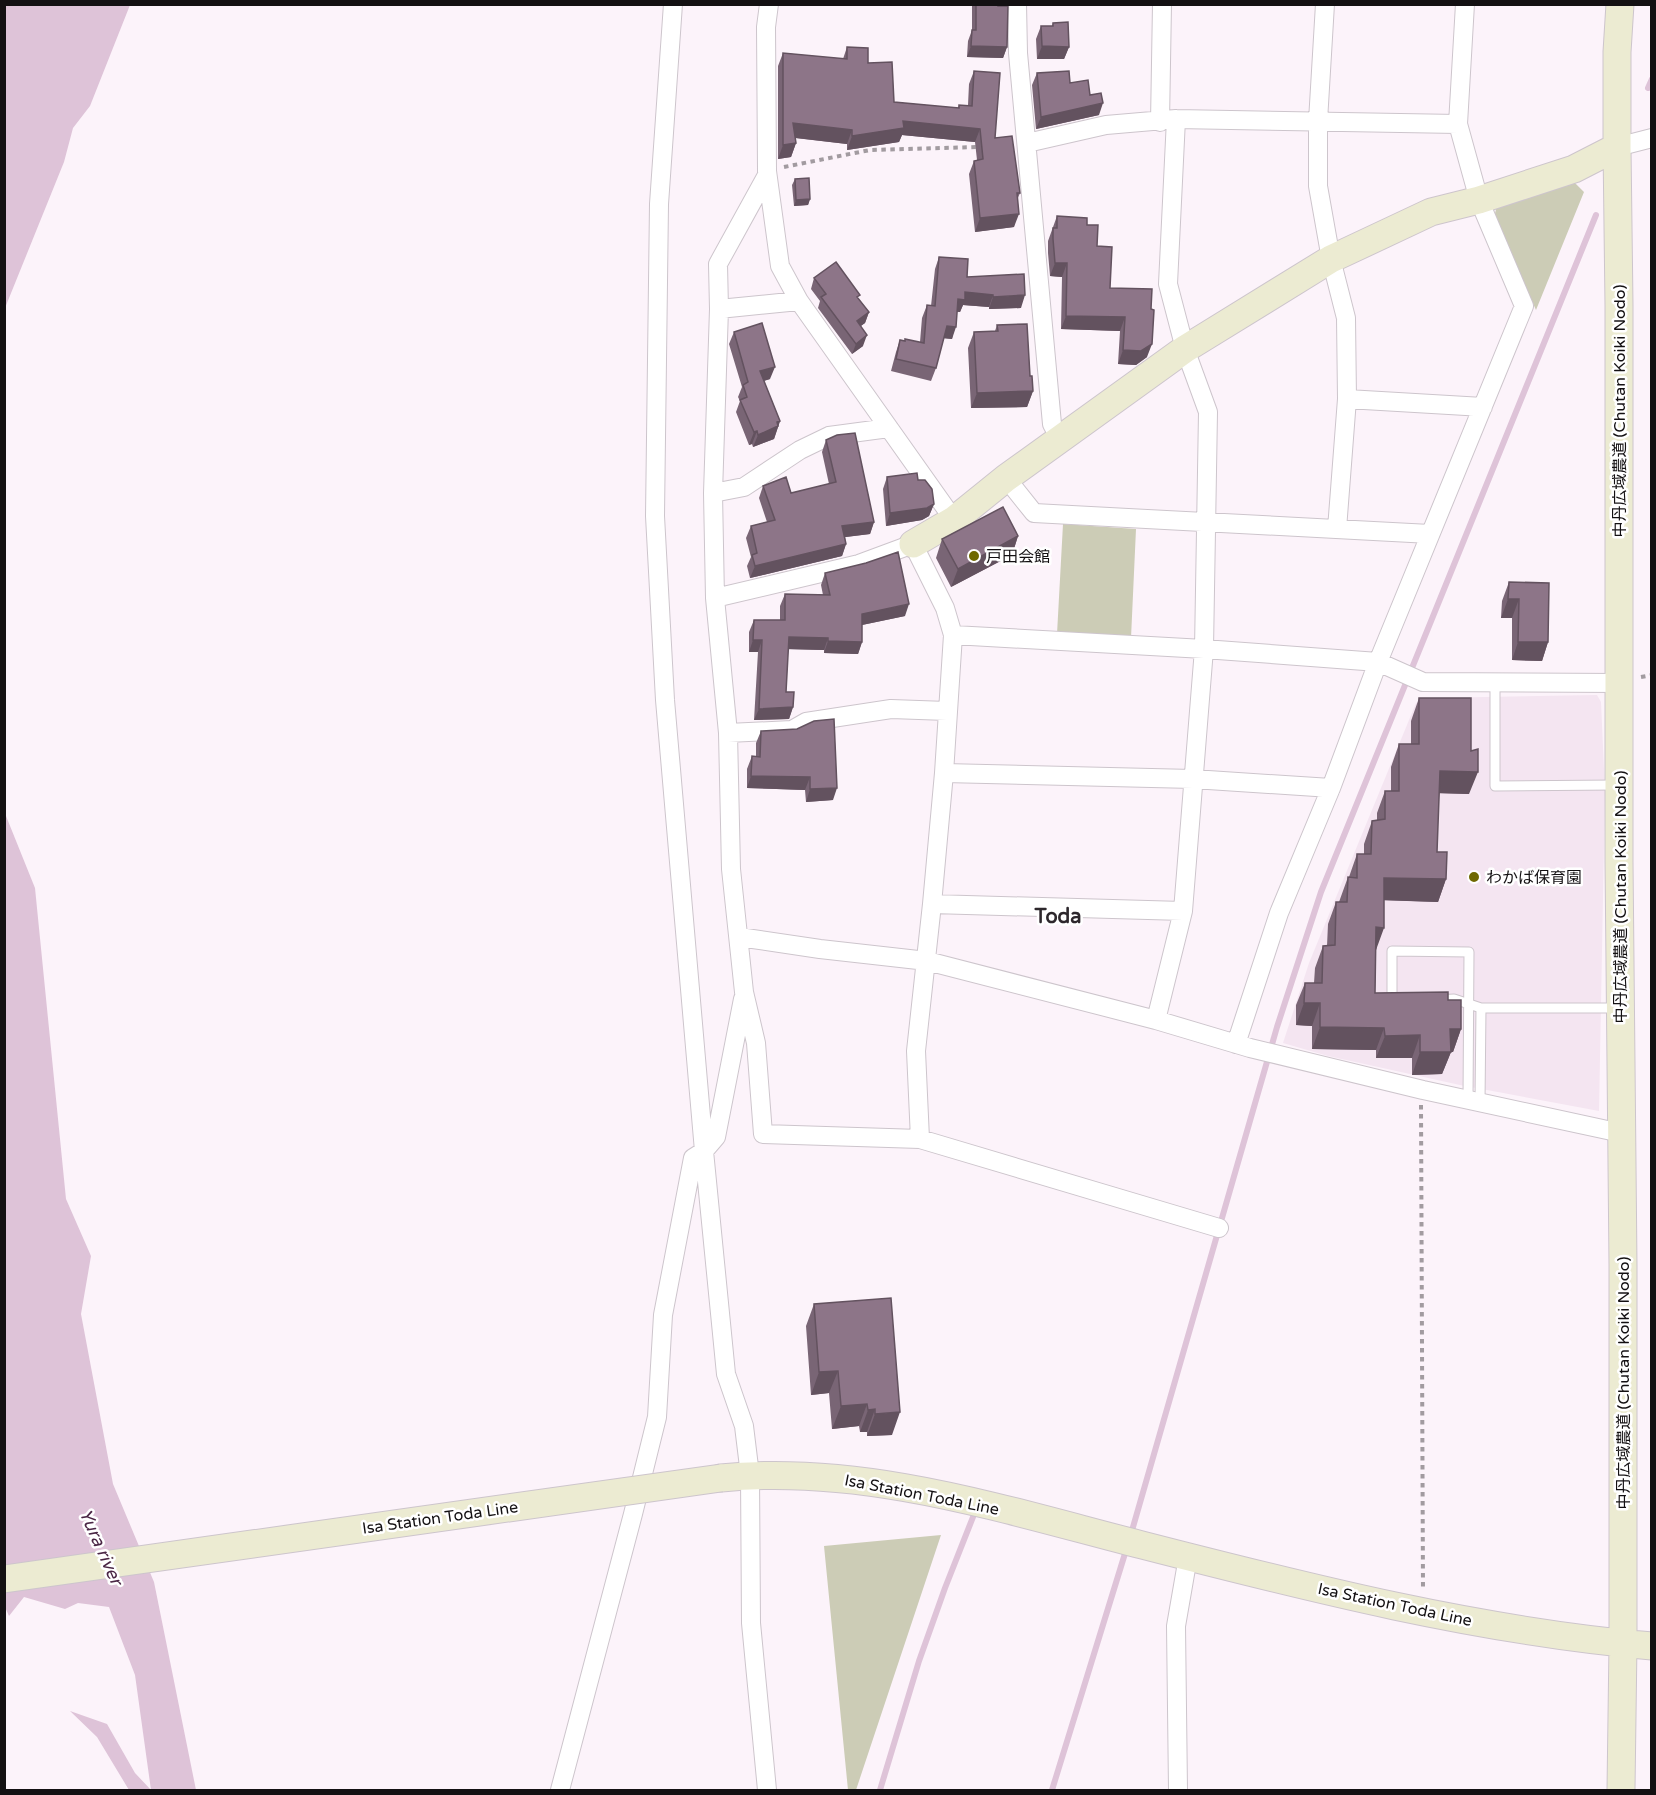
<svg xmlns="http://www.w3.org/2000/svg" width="1656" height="1795" viewBox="0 0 1656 1795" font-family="'Varela Round','Noto Sans JP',sans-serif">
<rect width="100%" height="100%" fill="#fcf3fa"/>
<path fill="#f4e5f1" d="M1597,695l4,7 4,90 -6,319 -139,-26 -132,-29 -45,-13 26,-80 107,-260 13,-5z"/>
<path fill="#ccccb6" d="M1569,177l15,15 -48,118 -42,-93 4,-15z
M1063,524l73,5 -5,109 -74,-4z
M941,1535l-85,255h-8l-24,-244z"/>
<path fill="#dec3d8" d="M5,4l125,1 -40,101 -17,22 -9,34 -59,146z
M4,811l31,77 31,311 25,57 -10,58 32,170 41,98 42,208h-67l-32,-53 -27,-26 37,13 28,49 16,17 -16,-115 -26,-68 -31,-4 -13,6 -41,-12 -15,19 -4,-9z"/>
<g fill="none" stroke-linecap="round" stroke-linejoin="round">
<path stroke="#dec3d8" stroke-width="6" d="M1648,88l4,-9
M1131,1534l146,-507 44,-135 275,-677
M880,1790l39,-129 26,-73 28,-71
M1052,1790l75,-243"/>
<g stroke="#cdc5cc" stroke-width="11">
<path id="lane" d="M1495,682v104l121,-1
M1436,1000l18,-1 27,9h137
M1395,1001h-3v-50l77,1 -1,148
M1480,1102l1,-94"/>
</g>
<g stroke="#cdc5cc" stroke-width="20">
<path id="street" d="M673,4l-14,200 -4,312 10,184 39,451 22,223 18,52 6,49 1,148 16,167
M769,4l-3,23 1,144 13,95 19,35 155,219
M1017,4l1,49 34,371 8,15
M1325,4l-7,117v65l13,73 15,59 1,81 -10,130
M1160,122l2,-118
M1027,143l79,-18 70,-6 282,5
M1617,147l35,-9
M767,175l-49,89 1,45 -6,184 2,105 13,135 3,136 13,123 12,51 7,91 157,5 299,89
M719,309l80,-8
M1347,399l136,8
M1006,478l28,35 396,21
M713,493l31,-6 56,-37 29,-14 60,-8
M715,598l144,-34 54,-20 32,64 8,27 -9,138 -12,131 -16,147 4,88
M953,635l251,14 174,13 45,20 197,1
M728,733l64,-3 14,-8 85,-13 56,2
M944,773l249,6 138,9
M932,904l251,7
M739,937l81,12 107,12 229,59 94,28 173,42 198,43
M1156,1020l27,-109 21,-262 4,-237 -23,-63 -17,-65 8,-165
M1236,1044l43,-131 52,-125 47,-126 146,-356 -45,-106 -21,-76 7,-120
M560,1790l73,-276 24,-97 6,-102 30,-157 11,-7 12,-14 27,-138
M1178,1790l-2,-164 12,-69"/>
</g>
<g stroke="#cdc5cc" stroke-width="29">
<path id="secondary" d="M1620,4l-3,48v95l2,158v556l4,404v378l-2,147
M913,544l41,-24 52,-42 179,-129 146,-90 100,-47 48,-12 95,-31 43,-22
M721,1478c144,-14 284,32 421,67 167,43 337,86 510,101"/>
</g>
<path stroke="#a29ba0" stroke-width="4" stroke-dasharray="4.5 4.5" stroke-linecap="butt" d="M784,167l86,-17 109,-3
M1641,677l11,-2
M1421,1105l2,485"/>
<use href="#lane" stroke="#fff" stroke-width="9"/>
<use href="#street" stroke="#fff" stroke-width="18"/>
<use href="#secondary" stroke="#ecebd2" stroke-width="27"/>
<g stroke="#cdc5cc" stroke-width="29" stroke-linecap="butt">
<path id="secondary-bridge" d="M4,1579l717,-101"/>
</g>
<use href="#secondary-bridge" stroke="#ecebd2" stroke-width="27"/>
</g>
<path fill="#796575" d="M972,4h26l9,43 -4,11 -36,-1 1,-16 4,-11z
M1053,23l16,24 -5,12h-27l-1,-20 5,-13h11z
M847,47l21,16 26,39 64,6 1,-3h9l1,-21 5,-13 21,67 25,55 -3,7 -3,27 -39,5 -6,-58 5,-13 3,-1 -2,-18 -73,-7 -3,7 -52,8v-6l-52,-6 1,5 -5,14 -13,2v-93l5,-13 60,6z
M1037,73l33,10 20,12 9,20 -63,14 -4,-44z
M795,179l15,20 -2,6 -14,1 -2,-21z
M1057,216l30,9 10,21 13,42 37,69 -11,8 -18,-1 2,-33 -59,-2 1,-52 -12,-1 -2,-23v-12z
M939,257l28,20 54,31 -32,1v-2l-26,-2 -3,7h-3l-5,27 -9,-1 -7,30 -5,13 -40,-10 5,-19 4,-12 20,2 2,-24 5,-13 4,1 4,-37z
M814,278l45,21 10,13 -4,11 -5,3 3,20 -11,8 -34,-46 2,-7 -9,-12z
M997,325l33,51 3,15 -6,16 -56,1 -3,-60 6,-16 21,-1z
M734,332l36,47 -6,2 16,40 -6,18 -21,8 -1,-3 -3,1 -13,-33 4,-11 -2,-4 4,-10 -13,-43z
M826,440l48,82 -4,12 -25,3 1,7 -4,12 -92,22 -3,-12 4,-9 -5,-19 5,-12 16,-4 -8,-24 4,-12 28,7 38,-9 -7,-32z
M887,477l31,3 16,24 -5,12 -7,4 -36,6 -3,-37z
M1018,536l-6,19 -61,32 -15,-29 6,-19z
M825,573l80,43 -43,9v17l-4,12 -34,-1v-3l-36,-1 -2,43 7,15 -4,12 -35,1 4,-68h-9v-20l5,-12h26v-14l5,-12 38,1 -2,-10z
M1509,582l39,60 -6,19 -30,-1v-42h-11l1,-17z
M1419,698l50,96 -30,-1 -2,59 9,27 -8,23 -54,-2 -8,50 -1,43 73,7 13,29 -8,23h-2l-9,22 -30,1v-17h-36v-8l-64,-1v-23l-16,-1v-20l9,-22h9l1,-15 8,-22h4l1,-22 8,-22h3l9,-25h1l8,-23h7v-10l8,-23 5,-1v-7l8,-22h6v-24l8,-23h12v-23z
M761,731l72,69 -27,2 -1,-12 -58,-2v-19l5,-13h4v-13z
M814,1304l78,131 -25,1v-4h-7l-1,-6 -27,3 -3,-36 -18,2 -5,-69z"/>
<path fill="#63525f" d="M971,46l36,1 -4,11 -36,-1z
M1042,46l27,1 -5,12h-27z
M1103,103l-4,12 -63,14 5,-12z
M903,121l77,8 -5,13 -73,-7 -3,7 -52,8 5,-14z
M793,123l59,7 -5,14 -59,-7z
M796,143l-5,14 -13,2 5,-14z
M810,199l-2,6 -14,1 2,-6z
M1019,214l-5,13 -39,5 5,-14z
M1055,263h12l-5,14 -12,-1z
M965,292l28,3 -4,12 -26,-2 -3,7 -6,-1 4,-12z
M1025,295l-4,13 -32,1 4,-12z
M869,312l-4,11 -12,9 4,-11z
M1066,316l59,1 -5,14 -59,-2z
M947,326l9,1 -4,12 -10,-1z
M867,335l-4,11 -11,8 4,-10z
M1152,344l-5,13 -11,8 -18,-1 5,-14z
M775,367l-5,12 -14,4 4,-12z
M1033,391l-6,16 -56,1 6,-15z
M780,421l-6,18 -21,8 5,-12 19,-13z
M757,431l-5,13 -3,1 5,-13z
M934,504l-5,12 -7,4 -36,6 4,-13z
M874,522l-4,12 -32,4 4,-12z
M1018,536l-6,19 -61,32 7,-18z
M846,544l-4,12 -92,22 5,-12z
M1508,599h11l-7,19h-11z
M909,604l-4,12 -48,10 5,-12z
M789,637l39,1 -4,12 -40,-1z
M753,640h9l-4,12h-9z
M828,641l34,1 -4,12 -34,-1z
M1518,642h30l-6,19 -30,-1z
M793,707l-4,12 -35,1 5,-11z
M1440,771l38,1 -9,22 -37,-1z
M751,776l59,1 -5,13 -58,-2z
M837,788l-4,12 -27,2 4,-13z
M1384,878l62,1 -8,23 -62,-2z
M1376,927l8,1 -8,22z
M1304,1003h16l-8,23 -16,-1z
M1320,1027l64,1 -8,22 -64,-1z
M1450,1029h11l-8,23h-11z
M1420,1035l-8,23h-36l9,-22z
M1420,1052h31l-9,22 -30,1z
M838,1371l-9,22 -18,2 8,-23z
M867,1404l-8,22 -27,3 9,-23z
M875,1409l-8,23h-7l8,-22z
M900,1412l-8,23 -25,1 8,-22z"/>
<path fill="#8d7588" stroke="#63525f" stroke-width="1.5" d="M976,4h22v2h10l-1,41 -36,-1 1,-16h4z
M1068,22l1,25 -27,-1 -1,-20h12v-3z
M847,47l21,1v15l24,-1 2,40 65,6v-3l13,1 2,-35 26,2 -5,65 17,-2 8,57h-3l2,21 -39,4 -6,-57 9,-2 -3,-30 -77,-8 1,7 -52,8v-6l-59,-7 3,20 -13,2v-92l64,6z
M1069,71l1,12 18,-3 2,15 11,-2 2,10 -62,14 -4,-44z
M809,178l1,21 -14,1 -1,-21z
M1057,216l30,2v7h11l-1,21 15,1 -2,41 42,1 -1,20 3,1 -2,34 -11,7 -18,-1 2,-33 -59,-1 1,-53h-12l-2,-24v-11h4z
M939,257l29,2 -1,18 57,-3 1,21 -32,2v-2l-28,-3v8l-7,-1 -2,28 -9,-1 -11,42 -40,-9 4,-19 5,1v-2l19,4 3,-38 8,1z
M836,262l24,33 -3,2 12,15 -12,9 10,14 -11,9 -35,-47 5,-3 -12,-16z
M762,323l13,44 -15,4 20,50 -3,1 1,4 -20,9 -1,-4 -3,1 -14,-32 7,-3 -4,-12 5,-3 -14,-50z
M1027,324l3,52h2l1,15 -56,2 -3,-61 24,-1 -1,-6z
M855,433l19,89 -32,4 4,18 -91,22 -3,-11 5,-2 -6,-27 24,-6 -12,-34 23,-9 5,16 45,-11 -10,-42 11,-5z
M917,473l1,7h7l7,9 2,15 -7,4 -37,5 -3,-36z
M1003,507l15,29 -60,33 -16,-30z
M898,552l11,52 -47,10v28l-34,-1v-3l-39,-1 -3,55h8l-1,15 -34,2 3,-69h-9l1,-20h31v-26l45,1 -5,-22 41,-10z
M1509,582l40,1 -1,59h-30l1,-43h-11z
M1419,698h52v53l7,-2v23l-38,-1 -3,81h10l-1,27 -62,-1v50l-8,-1 -1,66 73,-1v8h13v29h-11l1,23h-31v-17l-35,1 -1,-8 -64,-1v-24h-16l1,-20h17l1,-37 12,-1 1,-43h11l1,-25 9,1v-24h14l1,-33 13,-2v-28h14v-47h20z
M834,719l3,69 -27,1v-12l-59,-1 1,-20 8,1 1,-26 36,-2 17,-8z
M891,1298l9,114 -25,2v-5l-7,1 -1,-6 -26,2 -3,-35 -19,1 -5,-68z"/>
<g fill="#6e6801" stroke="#fff" stroke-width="2">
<circle cx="974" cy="556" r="6"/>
<circle cx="1474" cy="877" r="6"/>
</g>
<g text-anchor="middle" stroke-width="5" stroke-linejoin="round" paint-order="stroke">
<g font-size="16" fill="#131012" stroke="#fff">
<text transform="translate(1619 411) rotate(-90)" y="6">中丹広域農道 (Chutan Koiki Nodo)</text>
<text transform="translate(1620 897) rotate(-90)" y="6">中丹広域農道 (Chutan Koiki Nodo)</text>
<text transform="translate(1623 1383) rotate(-90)" y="6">中丹広域農道 (Chutan Koiki Nodo)</text>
<text transform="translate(922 1494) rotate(11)" y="6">Isa Station Toda Line</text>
<text transform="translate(440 1517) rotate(-8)" y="6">Isa Station Toda Line</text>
<text transform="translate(1395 1604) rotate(12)" y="6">Isa Station Toda Line</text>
</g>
<g font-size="16" fill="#131012" stroke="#fff" text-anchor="start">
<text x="986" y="562">戸田会館</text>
<text x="1486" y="883">わかば保育園</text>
</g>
<g font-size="18" font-style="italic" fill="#4a2645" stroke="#fff">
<text transform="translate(101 1547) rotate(66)" y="6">Yura river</text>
</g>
<g font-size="20" font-weight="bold" fill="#2d272c" stroke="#fff">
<text x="1058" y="923">Toda</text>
</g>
</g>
<rect width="1656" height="1795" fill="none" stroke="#131012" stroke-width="12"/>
</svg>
